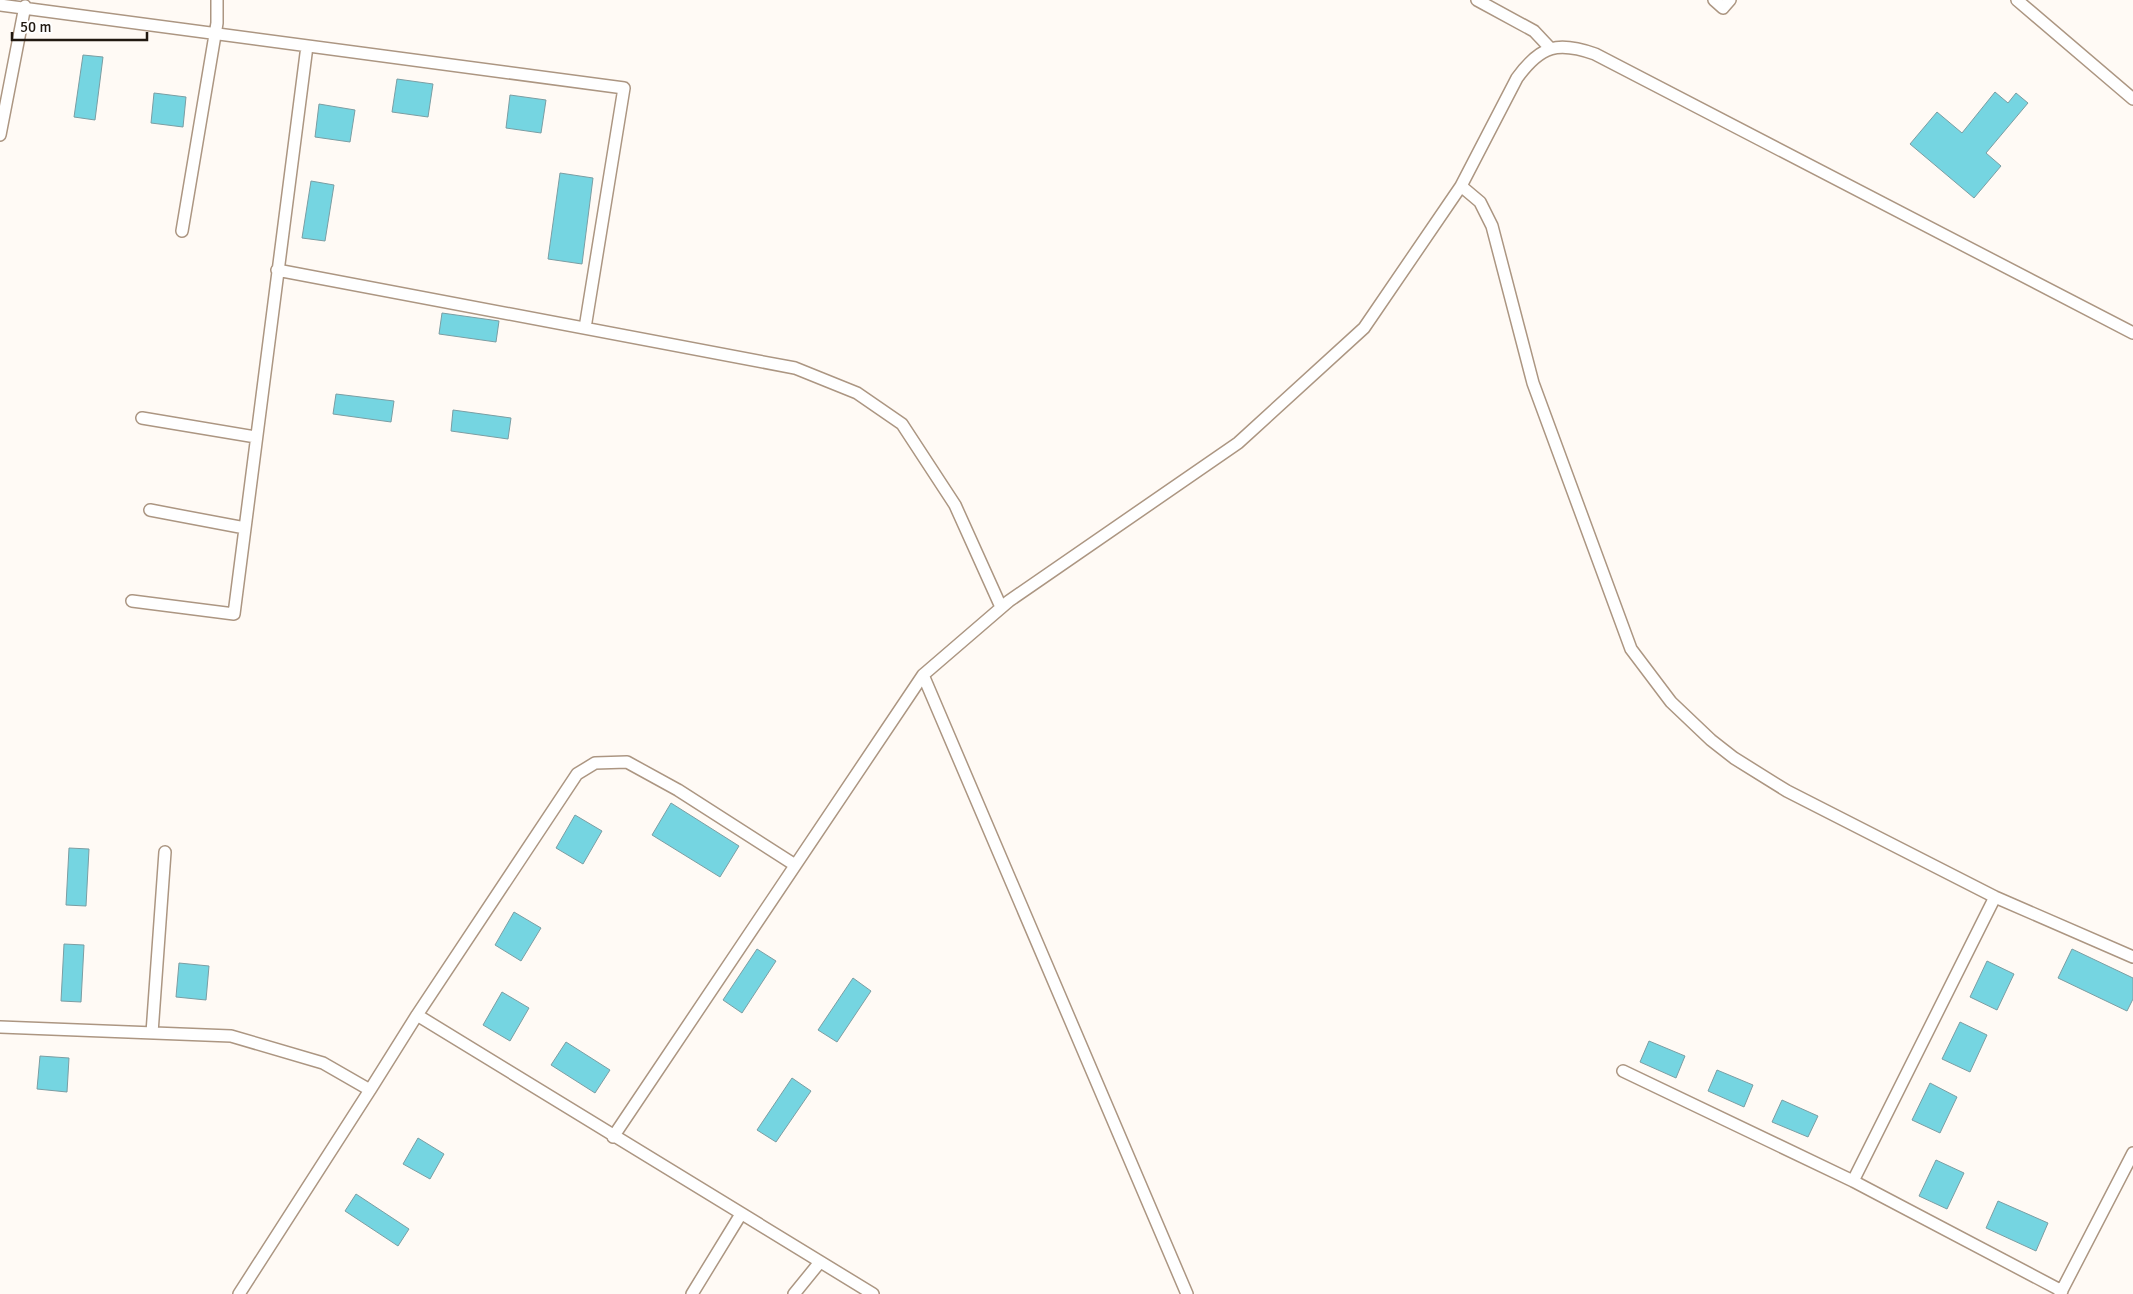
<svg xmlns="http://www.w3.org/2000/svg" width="2133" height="1294" viewBox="0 0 2133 1294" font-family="Signika,sans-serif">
<rect width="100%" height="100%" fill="#fffaf5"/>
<path fill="#75d5e1" stroke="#7b9ea3" d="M83,55l20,2 -8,63 -21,-3z
M397,79l36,5 -5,33 -36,-5z
M1995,92l13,11 8,-10 12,10 -42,50 15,13 -27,32 -64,-54 27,-32 25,21z
M154,93l32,4 -3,30 -32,-4z
M510,95l36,5 -5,33 -35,-5z
M319,104l36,6 -5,32 -35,-5z
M560,173l33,5 -11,86 -34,-5z
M311,181l23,4 -9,56 -23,-3z
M442,313l57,8 -3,21 -57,-8z
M336,394l58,7 -3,21 -58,-8z
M453,410l58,8 -3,21 -57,-8z
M671,803l68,43 -19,31 -68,-42z
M575,815l27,16 -19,33 -27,-16z
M69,848l20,1 -3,57 -20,-1z
M514,912l27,16 -20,33 -26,-16z
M64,944l20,1 -3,57 -20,-1z
M757,949l19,12 -34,52 -19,-13z
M2072,949l61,29v21l-6,12 -69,-33z
M1987,961l27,13 -17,36 -27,-13z
M179,963l30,3 -3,34 -30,-3z
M853,978l18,13 -34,51 -19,-12z
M502,992l27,16 -19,33 -27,-16z
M1960,1022l27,13 -17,37 -28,-13z
M1649,1041l36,15 -9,22 -36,-16z
M566,1042l44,28 -15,23 -44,-28z
M40,1056l29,2 -2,34 -30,-3z
M1717,1070l36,15 -9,22 -36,-16z
M792,1078l19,13 -35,51 -19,-12z
M1930,1083l27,14 -17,36 -28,-13z
M1782,1100l36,16 -10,21 -36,-15z
M418,1138l26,16 -14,25 -27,-15z
M1936,1160l28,13 -17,36 -28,-13z
M356,1194l53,35 -11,17 -53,-35z
M1998,1201l50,22 -12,28 -50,-23z"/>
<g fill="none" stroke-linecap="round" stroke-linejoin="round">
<g stroke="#ac9682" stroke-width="14">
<path id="lane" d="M1477,0l57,31 16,17
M1714,0l9,8 7,-8
M2017,0l116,99
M0,5l624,83 -39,240
M0,135l25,-129
M1461,186l19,16 12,24 41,157 98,266 40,53 40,38 23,18 53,33 208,106 138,60
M182,231l35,-208v-23
M277,270l518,98 62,25 45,31 53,81 46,102
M142,418l114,19
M150,510l95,18
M132,601l102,13 73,-568
M923,675l264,619
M795,865l-117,-75 -51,-28 -32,1 -18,11 -160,241 456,279
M0,1027l231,9 92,27 47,27 47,-75
M152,1033l13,-181
M1623,1071l230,110 209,110
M613,1137l310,-462 86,-74 229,-158 126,-115 97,-142 56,-108c24,-33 41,-37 78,-24l538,279
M1853,1181l142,-284
M239,1294l131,-204
M692,1294l49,-80
M794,1294l26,-32
M2060,1294l73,-141"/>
</g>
<use href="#lane" stroke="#fff" stroke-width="11"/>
</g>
<path d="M12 32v8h135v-8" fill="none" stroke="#211911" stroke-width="2.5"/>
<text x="20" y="32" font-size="15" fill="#211911" stroke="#ffffff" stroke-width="4" paint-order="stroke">50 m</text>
</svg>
